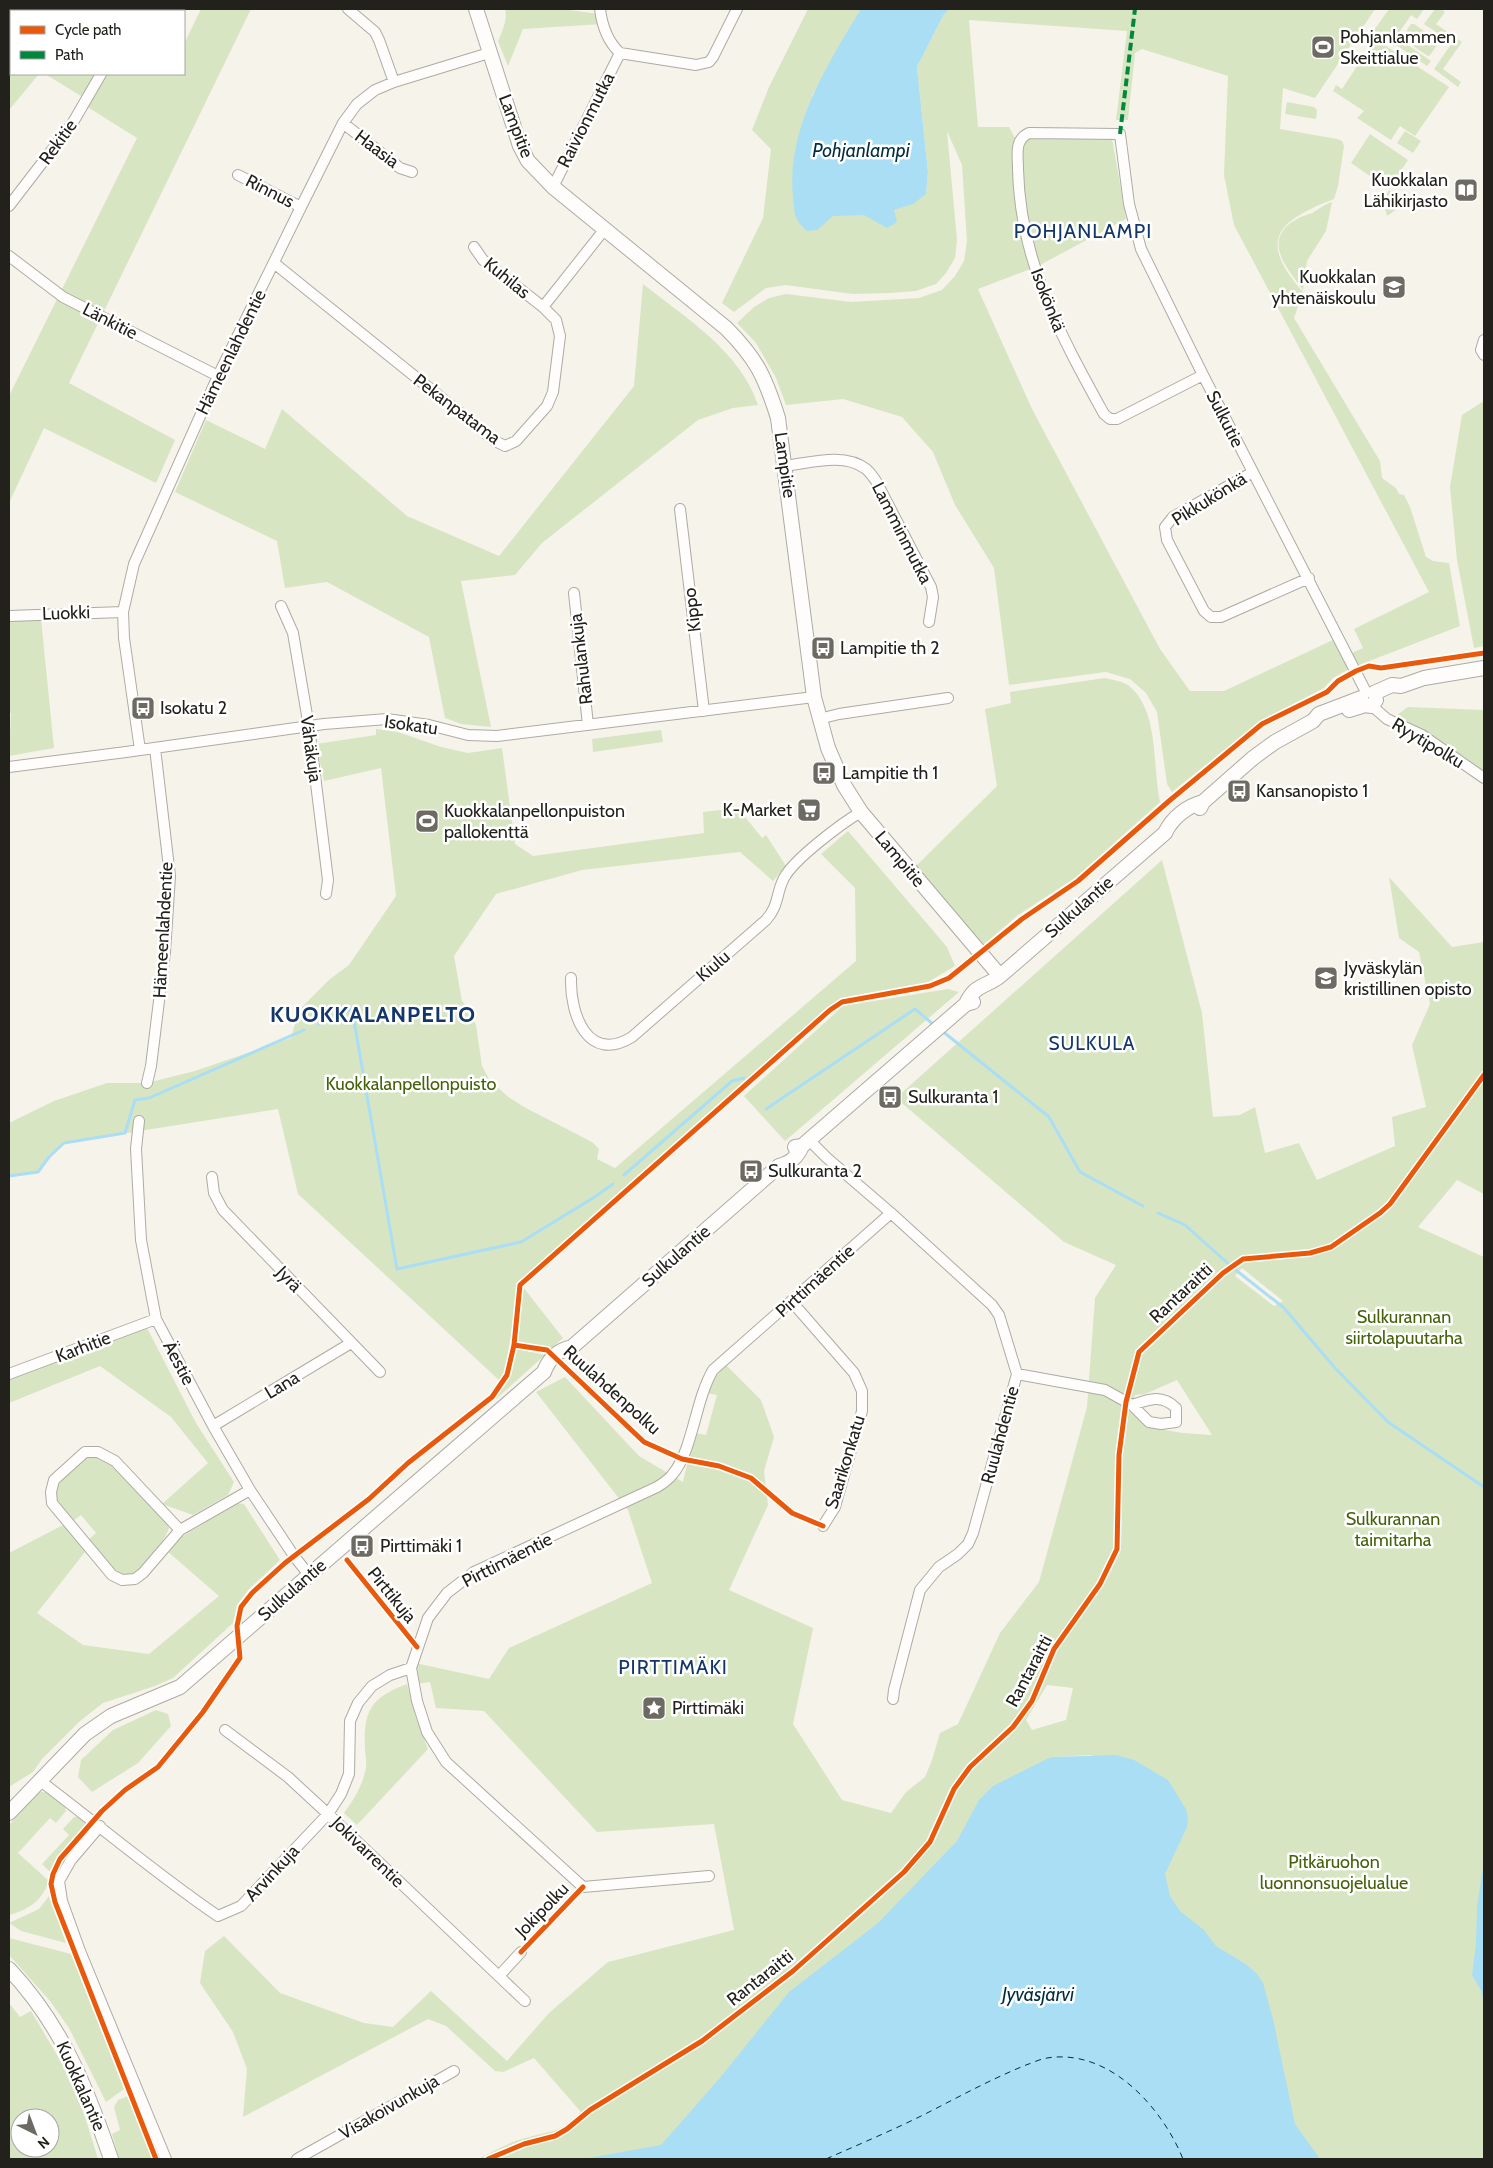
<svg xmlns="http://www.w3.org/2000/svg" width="1493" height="2168" viewBox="0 0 1493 2168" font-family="Cabin,sans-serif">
<rect width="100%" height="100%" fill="#f6f3ea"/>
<path fill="#d8e5c2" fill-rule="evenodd" d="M9,9h63l-1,2h-60v63h28l-30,36z
M201,9h50l-182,374 106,57 -19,43 -112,-55 -35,75v-107l128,-258 -51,-32 16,-32h82v-30z
M505,9h56l38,5 3,10 -79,5 -15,37 -10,-25c4,-9 10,-22 7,-32z
M808,9h53l-49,87 114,98 2,-22 -11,-105 26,-51 6,-7h426l-60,89 -32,-10 -3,41 57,10 5,2 2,5 -6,40 -4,13c-57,22 -77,41 -31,93l-9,26 86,143 2,17 14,10 3,6 5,1 6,12 16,50 7,4 16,2 11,63 -101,39 -7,-12 11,-5 -9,-19 75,-37 -195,-367 -10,-50 4,-99 -86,-27 -7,4 -7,67h-12l11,-89 -158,-11 9,107h31l6,11h97l14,81 -88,47 -60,23 54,120 128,240 30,42h34l111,-52 14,30 -16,9 -9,10 -64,33 -88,71 -5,-8 -10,-72 -11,-19 -16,-14 -24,-7 -97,13 -15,-117 -39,-63 -22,-53 -31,-35 -59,-18 -57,6 -10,-27 -20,-35 -19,-20 17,-16 15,-9 17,-4 65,8 68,-4 23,-8 13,-14 9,-15 3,-20 -5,-76 -15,-34 10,109 -2,18 -9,15 -10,11 -20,7 -26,2 -38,1 -66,-9 -20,3 -32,24 -12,-9 41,-85 8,-69 -19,-19 17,-43z
M1389,9h35l-7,10 -6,-4 -15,22 35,24 -4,5 -53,-36z
M1435,9h6l4,3 -9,12 26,18 -19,27 18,13 -3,5 -24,-18 18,-26 -28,-19z
M1411,24h3l24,17v3l-8,11 -2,1 -25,-17v-3z
M1375,39l74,48 -34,49 -15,-10 -9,14 -34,-22 7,-7 -31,-20 3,-6 6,4z
M45,74h54l-13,25z
M1287,102l27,5 3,3 -1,9 -31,-5z
M1405,131l16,10 -8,12 -16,-10z
M1370,134l38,26 -19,29 -38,-26z
M1389,190l13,10 -5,9 -10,7 -4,-15z
M1332,202l-6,29 -19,30 -4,29c-17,-23 -42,-51 -6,-71 5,-3 10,-4 15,-6 7,-4 13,-9 20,-11z
M643,284c43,34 97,67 115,121l-25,3 -35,12 -156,123 -27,32 -54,6 30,146 -30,-3 -16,-6 -16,-81 -102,-55 -42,6 -8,-47 -102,-49 31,-72 59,29 17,-40 125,107 92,40 135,-170z
M1484,401v245l-10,2 -17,-88 -7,-73 12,-72z
M41,619l13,129 -45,8 2,-43h-2v-92z
M1105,678c7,2 17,3 23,7 32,25 24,81 32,117l-85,76 -57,37 -36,31 -67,-79 82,-81 -12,-77 26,-6 -1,-11z
M1408,707l76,3v61l-87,-56z
M376,729l22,3 43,15 27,6 34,-5 13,96 18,12 171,-23 -1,-21 35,-4 24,30 4,-3 20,31 -13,15 -33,-29 -158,18 -86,24 -42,62 8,45 6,7 8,17 6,41 7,13 18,17 17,11 68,35 7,7 -2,10 18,9 241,-207 -1,-73 -34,-34 27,-23 99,116 8,19 -27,16 -87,16 -221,193 -101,92 -14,90 -5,8 -202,-187 -20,-85 -214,34 -15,14 -11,15 -29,4v-53l45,-22 53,-18h40l48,-12 96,-33 8,-28 31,-31 19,-14 47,-69 -15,-128 -57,13 -8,-37 60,-9z
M661,730l2,12 -70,10 -1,-13z
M1162,860l40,153 11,104 27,-2 15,-8 10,46 34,-10 18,37 78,-34 -3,-29 34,-10 -14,-62 18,-41 -11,-52 -20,-14 -10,-61 63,70 32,-5v252l-27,-14 -39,47 66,30v902h-225l-167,-404 -41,2 -289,351 -53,-17 -14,16 1,52h-218c15,-7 31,-17 47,-21 29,-8 32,-4 56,-26l-47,-54 -31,14 -8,-1 -49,-45 -18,-7 -185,98 4,-48 -14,-37 -33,-49 5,-32 19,-15 56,57 84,30 29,4 38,-36 76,70 42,-48 59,-51 126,-32 -20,-106 -117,8 -113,-121 -48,-3 -6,-26 -14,2 -1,-21 74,16 20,-31 143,-65 -24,-73 -92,-118 29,-15 74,79 44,26 11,-49 12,2 11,-40 -11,-2 5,-11 15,-17 35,35 13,37 -10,34 4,34 -39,85 84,38 -20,96 49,76 49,13 15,-21 19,-15 7,-17 8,-27 18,-9 42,-91 39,-51 48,-175 8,-109 21,-33 -52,-23 -168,-144zM1242,1268l41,33 -9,5 -39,-30zM1177,1380l35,55c-30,-2 -58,-2 -81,-23l4,-17 10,-1zM1047,1685l26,3 -7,32 -34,10 -6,-10z
M948,989l11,3 -174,149 -41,-45 99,-90z
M523,1287l40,51 -11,10 -35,-7z
M145,1324l51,99 38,59 -6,13 -35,20 -31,-11 46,-41 -37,-46 -71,-51 -91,37v-28z
M517,1349l28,6 -50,45 16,-24z
M97,1457l15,8 53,56 4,7c-4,12 -12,20 -20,30 -4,5 -9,14 -17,17 -17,5 -34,-24 -44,-35l8,-7 -15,-18 -8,6 -16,-19 -2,-8 3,-10 27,-26z
M236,1503l8,1 36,56 -32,30 -11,15 -4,18 -60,55 -18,8 -52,17 -23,18 -38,38 -9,13 -24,15v-234l56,-29 20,28 -48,61 46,32 66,9 70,-58 -52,-45 8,-10z
M407,1684l9,34 12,31 -71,76 -13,-12c10,-13 19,-29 22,-45 1,-7 -1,-14 -1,-20 -2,-38 7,-51 42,-64z
M156,1710l12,4 3,12 -33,37 -46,29 -14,-15 3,-17 32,-30z
M41,1792c10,0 23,8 25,19l-10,12 -6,-5 -32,35 31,28c-7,20 -21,29 -40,34v-90l26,-29z
M80,1816l5,3 1,5 -29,34 -7,14 -8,-8 27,-29 -6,-6 11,-12z
M49,1896l17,47 -45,-12 -12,-8 30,-14z
M9,1938l62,16 53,135 -18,13 -37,-74 -19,-27 -41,-46z
M9,2003l11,14 11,-6 32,54 18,39 17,55h-89v-83l1,-4 -1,-8zM20,2118h30v30h-30z
M128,2096l25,63h-34l-7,-25 8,-4 -6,-23 4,-7z"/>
<path fill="#aadef4" d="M861,9h88l-6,7 -26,51 11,105 -2,22 -13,10 -19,6 3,12 -10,6 -23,-13 -31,1 -16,14 -10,1c-14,-13 -12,-16 -14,-34 -7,-68 34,-132 68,-188z
M1116,1755l18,5 34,20 18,29 2,9 -1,9 -22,47 5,22 10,15 24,19 12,16 31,19 10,9 6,9 10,36 22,105 25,35h-737l78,-14 58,-66 70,-87 89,-69 79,-82 22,-41 14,-14 58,-29z
M1484,1862v144l-2,-14 -10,-17 4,-31 1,-38z"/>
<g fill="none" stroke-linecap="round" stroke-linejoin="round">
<path stroke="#aadef4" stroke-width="3" d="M319,1024l33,-15 45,260 124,-27 72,-44 20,-14
M941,1030l108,87 31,55 63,34
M766,1109l149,-100 19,16
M624,1175l108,-94 12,-3
M9,1176l29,-4 11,-15 15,-14 61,-10 10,-33 14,-2 155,-68
M1158,1213l27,12 47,42 52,41 51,60 53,54 96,65"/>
<path stroke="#002e40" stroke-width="1" stroke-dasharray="6 5" stroke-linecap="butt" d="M826,2159c36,-16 72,-31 107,-49 31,-16 61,-32 93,-45 6,-2 14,-6 21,-7 62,-10 115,49 136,101"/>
<g stroke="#adaba4" stroke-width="12">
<path id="street" d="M348,9l27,23 4,8 15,42
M600,9c2,16 8,33 20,44l76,12 13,-3 4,-5 24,-48
M132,11l1,-2
M343,123l57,45 12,4
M238,175l63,32
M553,187l67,-134
M9,206l63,-82 29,-50
M474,247l9,13 60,47
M9,256l54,41 155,79
M274,263l221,178 10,5 11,-5 31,-35 6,-14 7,-56 -4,-16 -13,-13 61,-77
M1484,340l-3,10 3,5
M1203,375l-86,44h-7l-6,-5c-43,-78 -84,-152 -86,-245 0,-15 -4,-29 11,-36l91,1 9,70 12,45 62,126 163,317
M785,466c25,-3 59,-14 81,3 4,3 7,8 10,12l55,106 2,10 -4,25
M1253,472l-80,45 -8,10 2,13 37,71 7,6h10l88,-39
M680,509l24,202
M574,593l14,132
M281,606l12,27 16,94 19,153 -2,14
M9,616l114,-4
M1372,706l15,13 35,16 62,43
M819,719l20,-5 109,-16
M140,750l-16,-112 -1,-26 11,-48 84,-188 83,-169 42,-84 14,-19 18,-14 19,-8 95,-29
M9,767l117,-15 198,-28 63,-5 42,6 39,10 29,1 317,-39
M571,978c-1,37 17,86 61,59l134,-117c13,-14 10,-27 18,-42 10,-19 58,-55 77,-66
M147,1083l4,-17 14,-114 5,-76 -15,-128
M139,1121l-3,28 5,91 15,79 57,107 37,64 44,66 15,19
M809,1140l18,18 64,55 101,92 7,10 18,59 -44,159 -5,11 -10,10 -19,13 -19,23 -26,100 -1,9
M212,1177l2,16 9,17 157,162
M792,1302l62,71 8,18v20l-27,96 -12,19
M9,1374l147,-55
M1017,1374l88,16 27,15 17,17 12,2 15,-2v-14c-14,-14 -27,-9 -44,-3
M213,1426l138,-83
M180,1530l-65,-69 -17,-9h-13l-31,28 -3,12 1,11 60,72 10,5 13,-1 8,-6 37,-43 70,-40
M225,1730l63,47 40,37 197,187
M39,1780c60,45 117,94 179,136l23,-10 87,-92 13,-20 8,-20 1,-53 8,-18 14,-17 18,-11 21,-7
M100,1826l-29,34 -12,21 3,20 18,50 86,208
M709,1876l-126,11 -137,-125 -19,-30 -10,-31 -6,-33 17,-50 19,-25 27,-21 183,-85c5,-3 11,-7 15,-12 21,-24 23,-75 41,-105l178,-157
M499,1976l22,-24
M297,2159l157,-88"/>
</g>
<g stroke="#adaba4" stroke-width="16">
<path id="secondary" d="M476,9l44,137 8,15 25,26 173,141c31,31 39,49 52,90l36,279 14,51 16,37 17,27 139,164
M1374,693l18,-8 9,1 23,-8 60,-10
M1349,710l16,-5 7,1 4,-6
M1200,808l3,-6 50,-44 22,-16 38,-21 6,-7 42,-16
M966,1004c9,-20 20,-17 34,-28l165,-143c7,-15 22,-27 38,-31
M795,1147l7,-1 164,-142 7,-2
M9,1813l76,-79 26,-18 69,-29 364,-315c5,-14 14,-22 28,-25l207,-181c13,-4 18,-9 23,-20
M9,1969c52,55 78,119 102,190"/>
</g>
<use href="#street" stroke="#fefdfc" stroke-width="10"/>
<use href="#secondary" stroke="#fefdfc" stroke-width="14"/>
<path stroke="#00873e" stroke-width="4" stroke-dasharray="8 4" stroke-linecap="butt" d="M1120,134l15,-125"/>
<g stroke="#fff" stroke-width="8">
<path id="cycleway" d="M514,1345l33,5 97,92 38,17 37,7 32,12 41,35 31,13
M347,1560l70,87
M521,1952l62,-65
M156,2159l-101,-257 -4,-18 2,-10 7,-15 42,-48 23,-21 33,-23 45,-55 37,-54 -3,-32 4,-19 11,-14 33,-30 84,-64 39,-36 84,-66 15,-22 7,-30 6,-60 310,-275 12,-8 88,-16 19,-8 73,-59 56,-38 91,-80 93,-77 65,-32 11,-11 18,-10 13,-5 12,2 103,-15
M488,2159l36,-15 31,-8 12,-7 23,-19 112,-69 91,-70 111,-99 26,-30 24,-53 16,-22 43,-40 19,-26 22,-52 46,-65 17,-35 2,-94 7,-53 13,-50 84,-79 20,-14 67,-6 21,-6 49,-34 10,-9 94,-129"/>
</g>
<use href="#cycleway" stroke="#e8590c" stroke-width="5"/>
</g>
<defs>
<g id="stadium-square" transform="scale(1.25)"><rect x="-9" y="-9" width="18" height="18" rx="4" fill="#6c6a63" stroke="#fff"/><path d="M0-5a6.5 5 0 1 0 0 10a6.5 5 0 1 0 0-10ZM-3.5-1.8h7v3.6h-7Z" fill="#fff"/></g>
<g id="library-square" transform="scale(1.25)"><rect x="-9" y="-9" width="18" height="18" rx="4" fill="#6c6a63" stroke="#fff"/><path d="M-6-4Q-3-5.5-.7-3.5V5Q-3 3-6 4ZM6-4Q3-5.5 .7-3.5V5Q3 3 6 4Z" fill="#fff"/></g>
<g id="school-square" transform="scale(1.25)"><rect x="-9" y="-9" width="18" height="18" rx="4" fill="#6c6a63" stroke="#fff"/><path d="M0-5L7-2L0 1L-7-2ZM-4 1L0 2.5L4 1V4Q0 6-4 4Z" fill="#fff"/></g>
<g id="bus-square" transform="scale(1.25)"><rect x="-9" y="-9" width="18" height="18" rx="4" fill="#6c6a63" stroke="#fff"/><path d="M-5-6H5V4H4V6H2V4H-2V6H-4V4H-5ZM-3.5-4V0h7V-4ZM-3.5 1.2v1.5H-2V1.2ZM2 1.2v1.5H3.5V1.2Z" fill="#fff"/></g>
<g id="supermarket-square" transform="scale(1.25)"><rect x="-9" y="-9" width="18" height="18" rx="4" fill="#6c6a63" stroke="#fff"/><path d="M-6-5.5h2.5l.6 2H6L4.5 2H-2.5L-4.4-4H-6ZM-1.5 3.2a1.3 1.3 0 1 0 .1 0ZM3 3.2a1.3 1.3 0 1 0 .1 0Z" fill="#fff"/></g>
<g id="sight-square" transform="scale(1.25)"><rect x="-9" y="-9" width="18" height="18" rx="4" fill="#6c6a63" stroke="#fff"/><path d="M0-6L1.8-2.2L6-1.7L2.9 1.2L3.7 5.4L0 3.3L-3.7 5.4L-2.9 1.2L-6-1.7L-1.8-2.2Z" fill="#fff"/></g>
</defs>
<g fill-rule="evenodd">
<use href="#stadium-square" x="1323" y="47"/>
<use href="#library-square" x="1466" y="190"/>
<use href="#school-square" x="1394" y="287"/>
<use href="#bus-square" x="823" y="648"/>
<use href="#bus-square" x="143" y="708"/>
<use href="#bus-square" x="824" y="773"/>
<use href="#bus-square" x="1239" y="791"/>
<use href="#supermarket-square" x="809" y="810"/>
<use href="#stadium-square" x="427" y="821"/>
<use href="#school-square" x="1326" y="978"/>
<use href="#bus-square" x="890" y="1097"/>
<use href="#bus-square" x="751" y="1171"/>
<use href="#bus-square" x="362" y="1546"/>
<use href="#sight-square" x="654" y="1708"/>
</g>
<g text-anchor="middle" stroke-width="5" stroke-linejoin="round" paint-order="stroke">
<g font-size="18" fill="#22211b" stroke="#fff" text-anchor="start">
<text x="1340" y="43">Pohjanlammen<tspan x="1340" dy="21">Skeittialue</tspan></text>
<text x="1448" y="186" text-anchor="end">Kuokkalan<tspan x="1448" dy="21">Lähikirjasto</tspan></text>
<text x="1376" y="283" text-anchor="end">Kuokkalan<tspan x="1376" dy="21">yhtenäiskoulu</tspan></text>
<text x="840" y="654">Lampitie th 2</text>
<text x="160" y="714">Isokatu 2</text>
<text x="842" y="779">Lampitie th 1</text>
<text x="1256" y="797">Kansanopisto 1</text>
<text x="792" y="816" text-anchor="end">K-Market</text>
<text x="444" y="817">Kuokkalanpellonpuiston<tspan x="444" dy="21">pallokenttä</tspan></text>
<text x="1344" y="974">Jyväskylän<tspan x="1344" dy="21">kristillinen opisto</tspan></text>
<text x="908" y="1103">Sulkuranta 1</text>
<text x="768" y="1177">Sulkuranta 2</text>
<text x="380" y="1552">Pirttimäki 1</text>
<text x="672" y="1714">Pirttimäki</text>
</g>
<g font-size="18" fill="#22211b" stroke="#fff">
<text transform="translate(586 120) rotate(-63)" y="6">Raivionmutka</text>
<text transform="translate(516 126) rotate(69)" y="6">Lampitie</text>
<text transform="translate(58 142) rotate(-54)" y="6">Rekitie</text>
<text transform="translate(377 149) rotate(37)" y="6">Haasia</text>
<text transform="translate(270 191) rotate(27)" y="6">Rinnus</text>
<text transform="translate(507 278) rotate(39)" y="6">Kuhilas</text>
<text transform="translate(1048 300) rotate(69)" y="6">Isokönkä</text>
<text transform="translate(110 321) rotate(27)" y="6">Länkitie</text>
<text transform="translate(231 352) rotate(-64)" y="6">Hämeenlahdentie</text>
<text transform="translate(457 409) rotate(37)" y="6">Pekanpatama</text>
<text transform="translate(1225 419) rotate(63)" y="6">Sulkutie</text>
<text transform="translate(785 465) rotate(82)" y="6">Lampitie</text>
<text transform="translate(1209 499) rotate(-32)" y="6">Pikkukönkä</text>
<text transform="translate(902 533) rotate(63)" y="6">Lamminmutka</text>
<text transform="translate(692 610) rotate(-97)" y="6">Kippo</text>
<text transform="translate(66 613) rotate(-2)" y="6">Luokki</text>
<text transform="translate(581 659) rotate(-97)" y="6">Rahulankuja</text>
<text transform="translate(411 725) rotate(8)" y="6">Isokatu</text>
<text transform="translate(1428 743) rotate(31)" y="6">Ryytipolku</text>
<text transform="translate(311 749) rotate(82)" y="6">Vähäkuja</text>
<text transform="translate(900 859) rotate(50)" y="6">Lampitie</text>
<text transform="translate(1079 907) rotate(-41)" y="6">Sulkulantie</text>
<text transform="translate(163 930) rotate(-87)" y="6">Hämeenlahdentie</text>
<text transform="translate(713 966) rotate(-41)" y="6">Kiulu</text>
<text transform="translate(676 1256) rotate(-41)" y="6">Sulkulantie</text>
<text transform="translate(289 1279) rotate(46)" y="6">Jyrä</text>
<text transform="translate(815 1281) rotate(-42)" y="6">Pirttimäentie</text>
<text transform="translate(1181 1293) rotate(-43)" y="6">Rantaraitti</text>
<text transform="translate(83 1347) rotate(-21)" y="6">Karhitie</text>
<text transform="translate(179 1363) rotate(62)" y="6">Äestie</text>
<text transform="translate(282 1385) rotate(-31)" y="6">Lana</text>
<text transform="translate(612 1390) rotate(42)" y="6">Ruulahdenpolku</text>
<text transform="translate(1000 1435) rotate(-75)" y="6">Ruulahdentie</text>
<text transform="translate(845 1462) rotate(-73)" y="6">Saarikonkatu</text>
<text transform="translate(507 1560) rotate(-27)" y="6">Pirttimäentie</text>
<text transform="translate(292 1590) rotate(-41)" y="6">Sulkulantie</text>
<text transform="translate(392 1595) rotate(51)" y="6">Pirttikuja</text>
<text transform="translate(1029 1671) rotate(-62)" y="6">Rantaraitti</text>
<text transform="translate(368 1852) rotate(44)" y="6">Jokivarrentie</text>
<text transform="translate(272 1873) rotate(-47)" y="6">Arvinkuja</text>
<text transform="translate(542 1910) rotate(-46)" y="6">Jokipolku</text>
<text transform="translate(760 1978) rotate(-38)" y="6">Rantaraitti</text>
<text transform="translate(81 2086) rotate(66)" y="6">Kuokkalantie</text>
<text transform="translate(389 2107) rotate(-30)" y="6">Visakoivunkuja</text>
</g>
<g font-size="18" fill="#446209" stroke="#fff">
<text x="411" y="1090">Kuokkalanpellonpuisto</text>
<text x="1404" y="1323">Sulkurannan<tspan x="1404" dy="21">siirtolapuutarha</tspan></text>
<text x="1393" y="1525">Sulkurannan<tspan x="1393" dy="21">taimitarha</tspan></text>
<text x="1334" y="1868">Pitkäruohon<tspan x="1334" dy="21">luonnonsuojelualue</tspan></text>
</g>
<g font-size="19" font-style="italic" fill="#002e40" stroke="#fff">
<text x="861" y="157">Pohjanlampi</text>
<text x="1038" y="2001">Jyväsjärvi</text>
</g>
<g font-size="19" letter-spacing="1" fill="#13376b" stroke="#fff">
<text x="1092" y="1050">SULKULA</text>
</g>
<g font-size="20" letter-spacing="1" fill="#13376b" stroke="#fff">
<text x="1083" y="238">POHJANLAMPI</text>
<text x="673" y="1674">PIRTTIMÄKI</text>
</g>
<g font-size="22" font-weight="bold" letter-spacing="1" fill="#13376b" stroke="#fff">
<text x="373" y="1022">KUOKKALANPELTO</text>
</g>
</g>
<rect width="1493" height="2168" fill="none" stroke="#22211b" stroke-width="20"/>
<rect x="10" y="10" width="175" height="65" fill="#ffffff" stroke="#a7a6a4"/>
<rect x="20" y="26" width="25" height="8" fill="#e8590c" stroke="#a7a6a4"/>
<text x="55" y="35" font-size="15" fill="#22211b">Cycle path</text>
<rect x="20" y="51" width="25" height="8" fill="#00873e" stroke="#a7a6a4"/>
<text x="55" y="60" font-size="15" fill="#22211b">Path</text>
<g transform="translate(35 2133) rotate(138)"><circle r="24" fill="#ffffff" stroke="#a7a6a4"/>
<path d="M0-4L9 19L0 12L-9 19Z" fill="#6c6a63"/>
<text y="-8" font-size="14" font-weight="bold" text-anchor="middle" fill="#22211b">N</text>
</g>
</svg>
